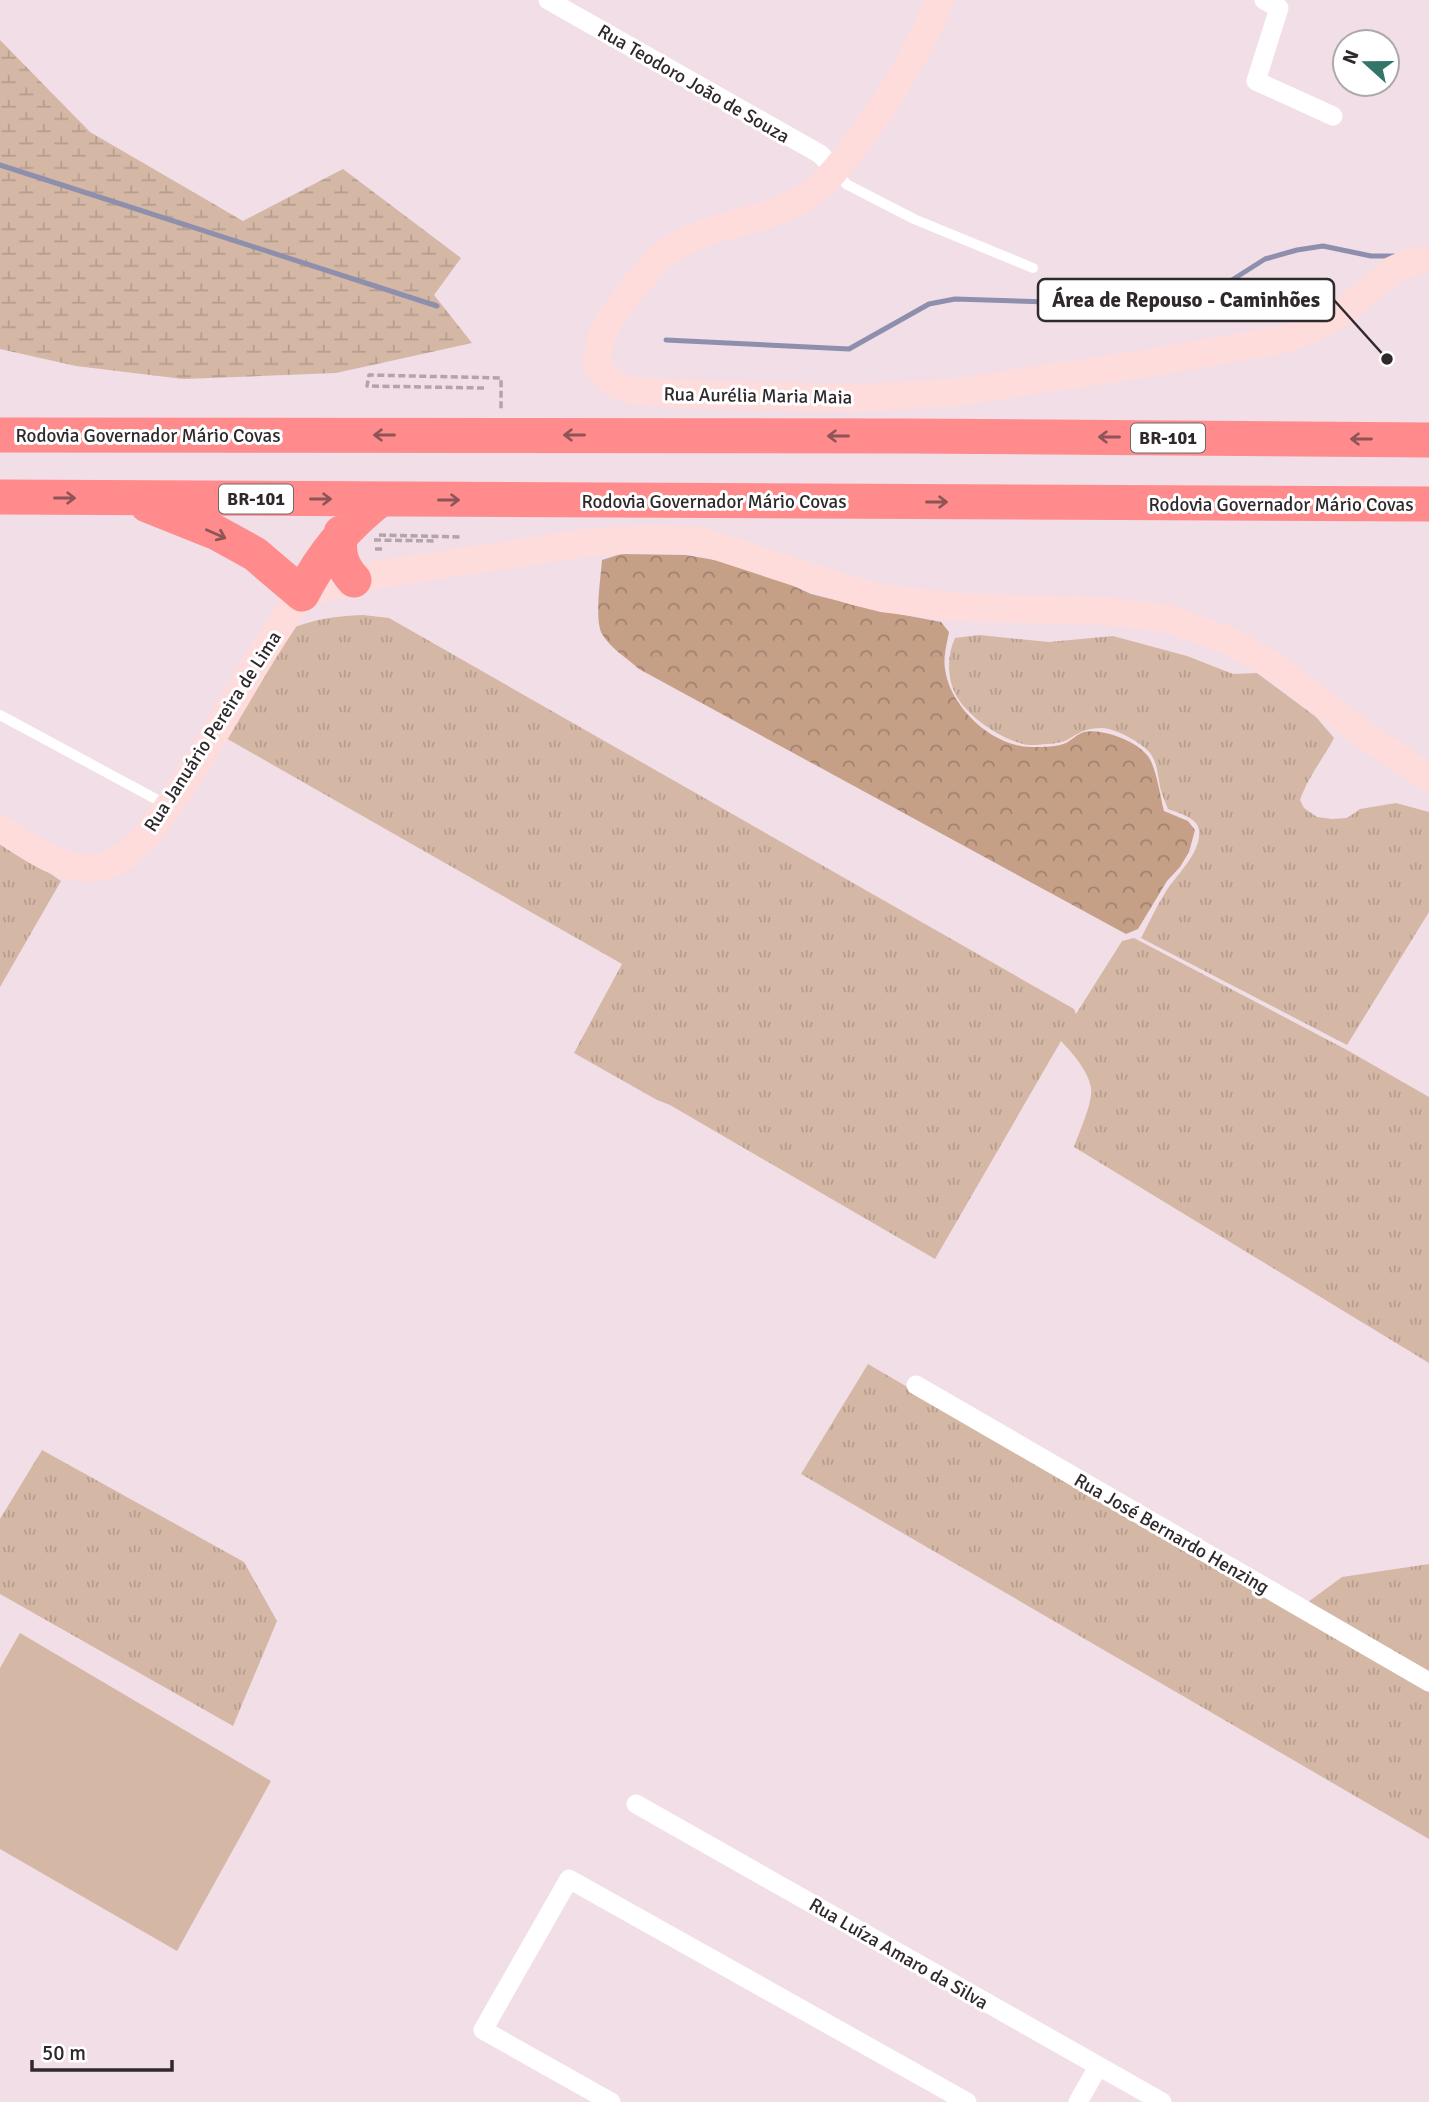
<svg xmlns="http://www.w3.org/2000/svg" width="1429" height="2102" viewBox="0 0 1429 2102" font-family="Signika,sans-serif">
<defs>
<pattern id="grass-tufts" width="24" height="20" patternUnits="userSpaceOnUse" patternTransform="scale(1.75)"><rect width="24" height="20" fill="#d4b7a5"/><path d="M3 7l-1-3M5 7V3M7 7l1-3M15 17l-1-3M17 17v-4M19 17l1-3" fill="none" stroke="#b69d8e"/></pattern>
<pattern id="forest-crowns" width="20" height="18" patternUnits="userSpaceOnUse" patternTransform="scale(1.75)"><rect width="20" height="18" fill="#c69f87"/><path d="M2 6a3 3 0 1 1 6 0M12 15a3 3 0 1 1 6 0" fill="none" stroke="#a1826f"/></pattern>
<pattern id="wetland-marsh" width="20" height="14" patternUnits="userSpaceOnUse" patternTransform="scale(1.75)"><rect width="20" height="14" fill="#d4b7a5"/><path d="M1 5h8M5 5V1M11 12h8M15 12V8" fill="none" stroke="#b69d8e"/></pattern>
</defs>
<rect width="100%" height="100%" fill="#f1dee7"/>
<path fill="url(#grass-tufts)" d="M363,615l26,3 685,391 2,5 46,-73 12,-3 213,112 82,47v266l-355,-216c5,-15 19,-44 17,-59 -3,-18 -18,-34 -30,-47l-126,218 -265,-154 -13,-5 -83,-47 48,-89 -398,-227 64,-107c24,-11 49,-14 75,-15z
M979,635l70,7 64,-6 74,20 46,18 24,-1 59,44 18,21c-11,21 -26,39 -34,62l4,8 13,9 15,2 15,-1 13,-9 36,-6 33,9v100l-82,133 -206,-107c8,-15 15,-31 24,-45 10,-17 37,-40 34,-63 -2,-13 -21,-17 -31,-21 -2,-5 -4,-10 -6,-15 -5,-15 -3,-35 -16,-45 -10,-9 -30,-20 -44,-21 -16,0 -22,4 -35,12 -7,4 -23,4 -31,5 -25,2 -64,-25 -77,-45 -12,-17 -13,-43 -4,-62z
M0,839l61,42 -61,106z
M868,1364l561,328v147l-628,-365z
M42,1450l202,112 33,59 -44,105 -233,-132v-75z
M1429,1564v111l-125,-70 38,-28z"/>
<path fill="url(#forest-crowns)" d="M621,554l65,1 34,6 54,16 37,17 56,14 74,14 8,10c-2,11 -6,25 -4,37 5,39 50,80 89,78 9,0 24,0 32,-4 6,-3 11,-9 18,-11 18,-4 52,9 63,23 9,10 13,41 17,56l24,10 7,9 -6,22 -9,15 -13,14 -29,48 -12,5 -487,-265c-12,-11 -29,-21 -37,-35 -8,-15 -1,-57 0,-74z"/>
<path fill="url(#wetland-marsh)" d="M0,40l90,92 153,89 100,-52 118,89 -27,37 38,48 -136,30 -153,6 -107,-13 -76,-17z"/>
<path fill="#d4b7a5" d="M20,1633l251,148 -94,170 -177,-102v-181z"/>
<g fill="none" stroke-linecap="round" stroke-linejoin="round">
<path stroke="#8e8fad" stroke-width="5" d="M0,165l437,141
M666,340l183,9 80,-45 26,-5 224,7 31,-12 55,-35 32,-9 26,-4 48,10h23"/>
<path stroke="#b3a4ab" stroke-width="3.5" stroke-dasharray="7 3.5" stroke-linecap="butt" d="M484,388l-117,-2 2,-11 132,3v32
M379,535l84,2
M374,540l62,1
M375,549h9"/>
<path stroke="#fff" stroke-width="10" d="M837,170l9,14 68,35 119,49
M0,715l165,89"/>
<path stroke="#fff" stroke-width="19" d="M548,0l272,154 16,16
M1264,0l15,8 -23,73 77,35
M916,1385l513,297
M636,1804l526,298
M611,2102l-128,-72 86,-151 398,223
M1078,2102l20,-35"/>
<path stroke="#ffdcdc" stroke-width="28" d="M940,0c-22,51 -49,98 -83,142 -12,16 -23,32 -38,45 -41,35 -96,33 -142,58 -20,11 -34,31 -48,49 -22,27 -28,35 -33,70l10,13 11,8 13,5 47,4 180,4 94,-5 185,-28 150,-26 38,-16 26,-17 43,-36 15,-7 21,-5
M0,828c26,16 59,42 92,40 19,-1 37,-14 50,-28 19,-20 34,-45 50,-69 37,-59 69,-121 110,-177l73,-19 216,-33 51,-3 56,1 156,51 28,7 73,9 150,4 64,8 61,22 48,28 85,65 66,44"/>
<path stroke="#ff8b8c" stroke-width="35" d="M0,435l906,1 523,4
M0,497l1429,7
M147,505l70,28 38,21 47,40c20,-39 44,-68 79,-95
M341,533c-4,19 0,33 13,47"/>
</g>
<defs><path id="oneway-shaft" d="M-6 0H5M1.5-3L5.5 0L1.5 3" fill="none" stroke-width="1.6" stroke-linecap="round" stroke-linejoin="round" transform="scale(1.75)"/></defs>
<g stroke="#8d5557">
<use href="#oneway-shaft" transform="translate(384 435) rotate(-180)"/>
<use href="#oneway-shaft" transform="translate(574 435) rotate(-180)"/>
<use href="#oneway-shaft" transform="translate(838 436) rotate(-180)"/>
<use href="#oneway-shaft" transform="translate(1109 437) rotate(-180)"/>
<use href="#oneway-shaft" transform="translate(1361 439) rotate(-180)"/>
<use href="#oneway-shaft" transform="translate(65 498)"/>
<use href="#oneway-shaft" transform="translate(321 499)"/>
<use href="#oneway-shaft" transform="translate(449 500)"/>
<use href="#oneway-shaft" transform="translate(937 502)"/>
<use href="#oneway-shaft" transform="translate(216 534) rotate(24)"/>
</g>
<g text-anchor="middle" stroke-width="6" stroke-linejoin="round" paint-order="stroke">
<g fill="#fff" stroke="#6e696b" stroke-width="2">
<rect x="1131" y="423.5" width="74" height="29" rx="5"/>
<rect x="219" y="484.5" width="74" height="29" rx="5"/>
</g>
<g font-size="18" font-weight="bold" fill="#30292c">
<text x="1168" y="444">BR-101</text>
<text x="256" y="505">BR-101</text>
</g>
<g font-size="19" fill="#30292c" stroke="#fff">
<text transform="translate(694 83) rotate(30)" y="7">Rua Teodoro João de Souza</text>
<text transform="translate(758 395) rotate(1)" y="7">Rua Aurélia Maria Maia</text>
<text x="148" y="442">Rodovia Governador Mário Covas</text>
<text x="714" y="508">Rodovia Governador Mário Covas</text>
<text x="1281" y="511">Rodovia Governador Mário Covas</text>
<text transform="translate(212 731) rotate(-57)" y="7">Rua Januário Pereira de Lima</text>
<text transform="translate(1172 1533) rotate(30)" y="7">Rua José Bernardo Henzing</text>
<text transform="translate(899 1953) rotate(30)" y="7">Rua Luíza Amaro da Silva</text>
</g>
</g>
<path fill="none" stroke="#30292c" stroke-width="2.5" d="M1387 359L1334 300"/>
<circle fill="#30292c" stroke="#fff" stroke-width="2.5" cx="1387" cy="359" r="7"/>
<rect fill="#fff" stroke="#30292c" stroke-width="2.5" x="1038" y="279" width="296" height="42" rx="7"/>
<g font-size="21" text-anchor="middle" font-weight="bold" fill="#30292c">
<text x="1186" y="307">Área de Repouso - Caminhões</text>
</g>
<g transform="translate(1366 63) rotate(291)"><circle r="33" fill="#ffffff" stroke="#aca9ab" stroke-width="2"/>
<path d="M0-5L12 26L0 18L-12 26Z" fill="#337667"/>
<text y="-10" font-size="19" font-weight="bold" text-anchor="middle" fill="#30292c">N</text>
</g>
<path d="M32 2060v10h140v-10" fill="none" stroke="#30292c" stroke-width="3.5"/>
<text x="42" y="2060" font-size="21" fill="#30292c" stroke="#ffffff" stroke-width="5" paint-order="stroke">50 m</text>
</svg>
